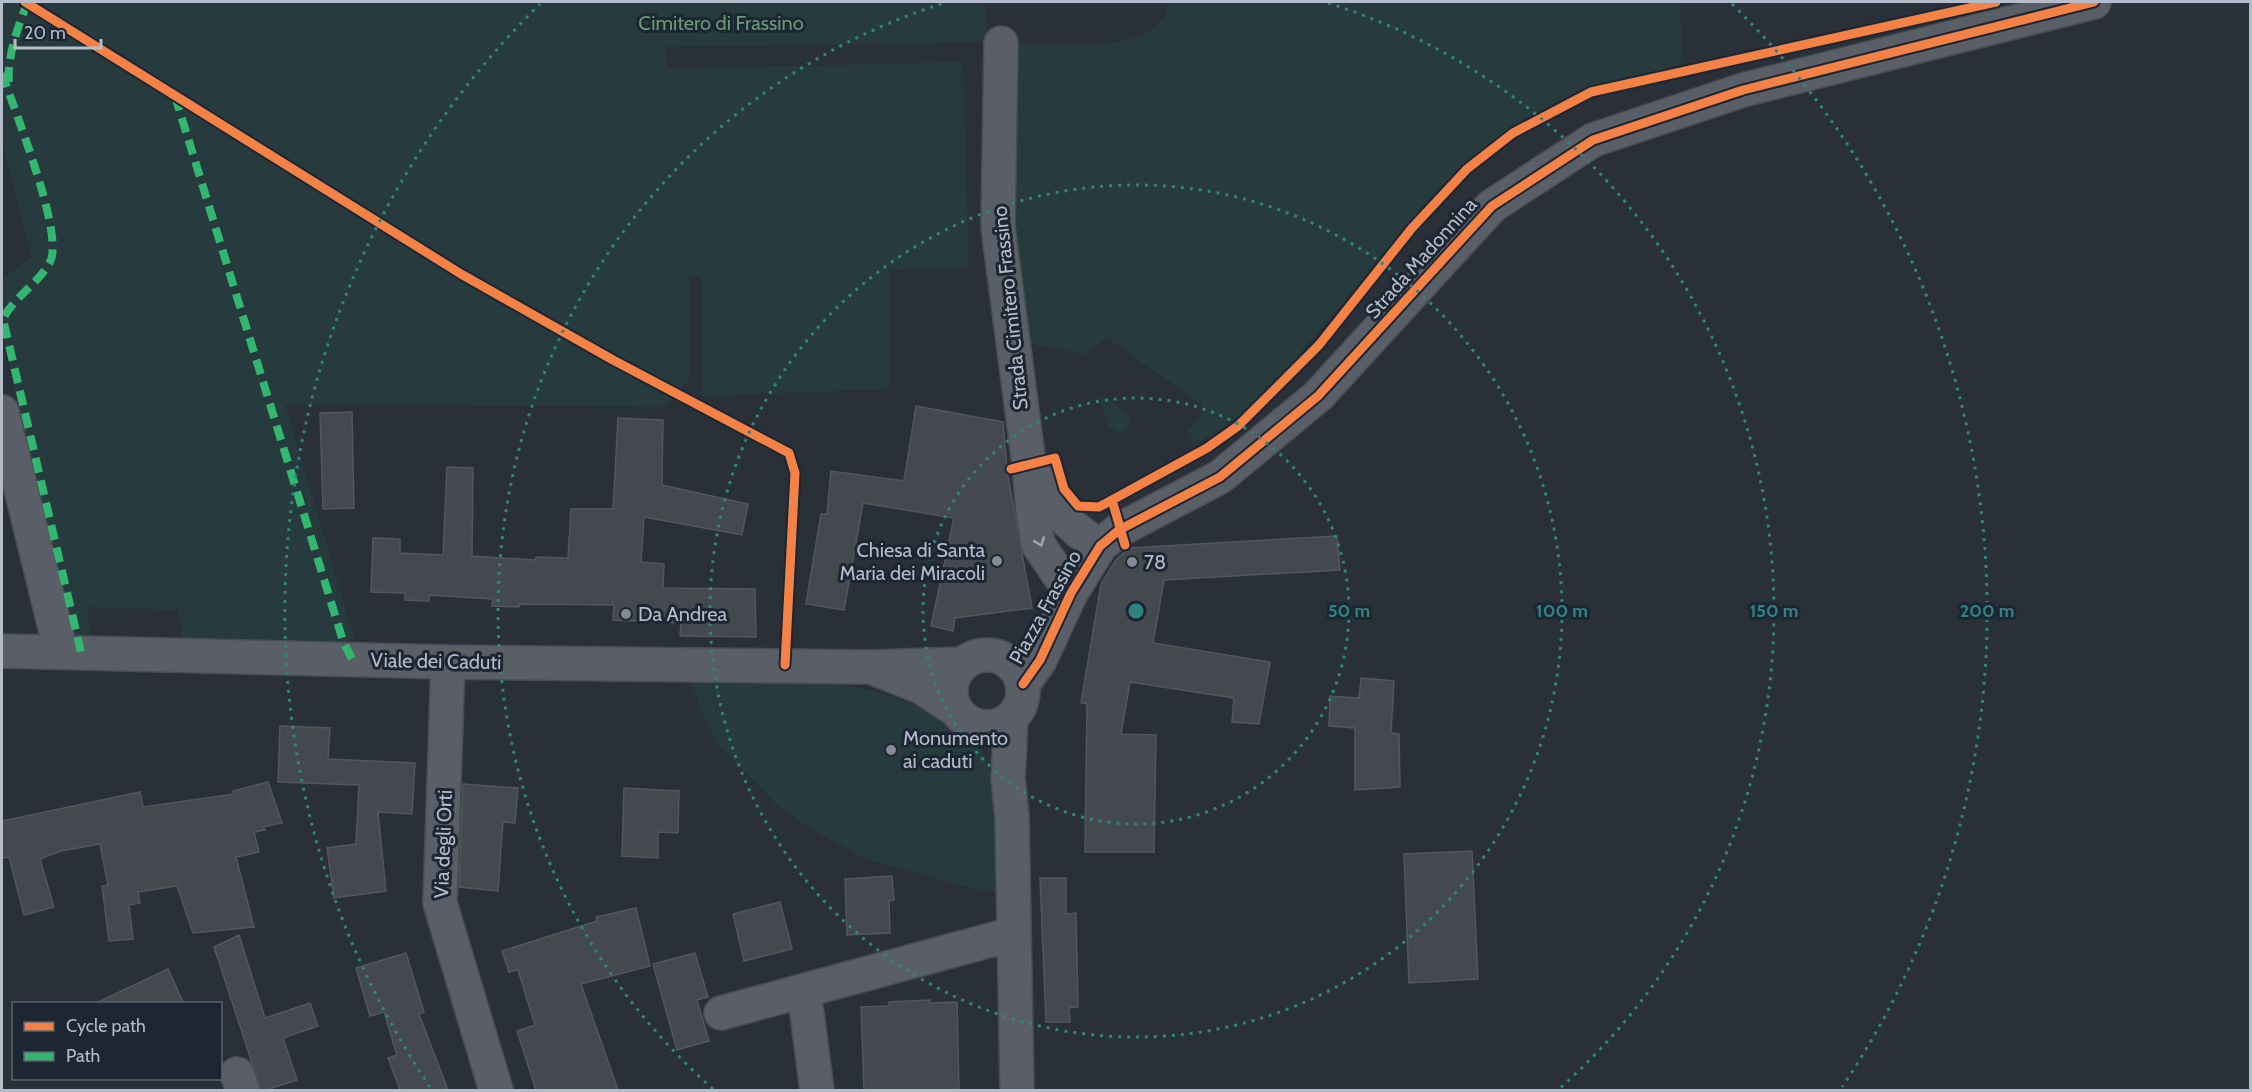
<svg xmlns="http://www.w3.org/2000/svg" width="2252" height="1092" viewBox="0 0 2252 1092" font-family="Cabin,sans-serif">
<rect width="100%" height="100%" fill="#2a3038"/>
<path fill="#273a3e" d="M2,2h982l4,40 -322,5 2,22 295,-7 6,205 -79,3 -1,119 -188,7v-120h-12v104l-24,27 -380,-3 70,237h-172l-5,-31 -90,-3 2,30 -23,-1 -65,-306v-51l30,-22 -30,-114z
M1168,2h511l5,62 -107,36 -79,38 -37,29 -32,33 -144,171 -46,45 -45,30 -7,-13 19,-26 -99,-69 -22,16 -54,-10 -11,-35 -6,-53v-213c39,1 150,15 154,-41z
M1106,396l25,22 -3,11 -8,4 -10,-5 -11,-29z
M691,679c85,0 199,-5 269,53 7,5 19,14 23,22 19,41 14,92 15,136l-6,2 -32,-7 -92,-25 -52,-28 -38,-26 -60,-62 -18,-35z"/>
<path fill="#444950" stroke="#52575f" stroke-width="1.5" d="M916,406l87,16 4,49 25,137 -77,10 -2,13 -22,-5 23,-108 -91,-15 -19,107 -38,-6 15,-90h6l4,-43 73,10z
M352,412l2,96 -31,1 -3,-96z
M618,418l45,2 -1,65 86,19 -6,31 -98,-18 -3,45 23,2 -1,24 92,1 1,48 -76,-1 1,-13 -68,-3 1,-15 -95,-1v3l-27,-1 1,-7 -64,-4v6l-24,-1v-7l-34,-1 2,-54 27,1v14l43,2 4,-88 26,1 -1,88 63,4 1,-3 32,1 3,-49h42z
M1337,536l3,34 -176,10 -11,63 117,19 -11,62 -27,-2 2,-24 -104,-16 -9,52 35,1 -2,117h-69l2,-148 -6,-1 20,-119 15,-24 13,-12z
M1361,678l33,3 -3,52 8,1 1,53 -45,3v-62l-26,-2 1,-30 29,2z
M280,726l50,2 -2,31 87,4 -3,51 -34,-2 8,79 -52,7 -7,-50 29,-4 3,-59 -81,-3z
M268,782l14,41 -19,4 2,3 -11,2 5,20 -23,5 18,70 -61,6 -16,-47 -39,6 2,11 -11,2 4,34 -24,2 -7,-55 6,-1 -8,-41 -39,7 -21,8 14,48 -30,8 -15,-58 -7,1v-37l138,-29 3,15 91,-13 -1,-3z
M463,784l55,4 -3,35 -12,-1 -5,69 -39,-4z
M624,788l55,3 -1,42 -20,-1v26l-36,-2z
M1472,851l6,128 -69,4 -5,-129z
M892,876l2,24 -5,1 1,32 -43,2 -2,-56z
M1040,878h26v36l10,-1 2,94 -9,1 1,14h-24z
M780,902l12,47 -48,12 -11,-47z
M636,908l14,58 -69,18 37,106h-82l-19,-59 18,-6 -17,-55 -9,2 -7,-21 95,-30 -1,-4z
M239,935l26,83 45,-15 8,23 -35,12 14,42 -31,10h-5l-47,-143z
M406,953l18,59 -5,2 29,76h-48l-12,-32 9,-3 -13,-43 -14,4 -14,-48z
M695,953l13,44 -11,3 12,41 -32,9 -24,-86z
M168,969l16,35h-90z
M930,1000v3l27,-1 2,88h-95l-3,-83 28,-1v-4z"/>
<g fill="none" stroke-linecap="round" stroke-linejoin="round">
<g stroke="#484c53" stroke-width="36">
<path id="street" d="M1001,43l-3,184 31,237 4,48 5,32 33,49
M2,412l59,240
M1033,471c16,33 35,56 67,75
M2,651l446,11 423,5 92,-3
M951 691a36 36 0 1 1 72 0a36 36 0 1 1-72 0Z
M448,662l-8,241 56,187
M878,670l43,17 35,23
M1023,684l17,-24 31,-67 29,-47 19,-16 101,-53 98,-81 174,-190 101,-66 150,-50 351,-88
M1011,719l-3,60 4,37 5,274
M804,991l13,99
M721,1013l292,-79
M237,1074l6,16"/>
</g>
<path stroke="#5d636a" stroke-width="4" stroke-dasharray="4.5 4.5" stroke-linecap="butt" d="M27,3l1,-1"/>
<use href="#street" stroke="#5a5e66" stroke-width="33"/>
<path stroke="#33b770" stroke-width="8" stroke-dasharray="15 8" stroke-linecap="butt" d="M2,73c11,34 63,161 48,189 -12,22 -36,35 -47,57l78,333
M9,82c-2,-27 9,-54 18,-79
M175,96l168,545 9,18"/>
<g stroke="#1d2633" stroke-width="13">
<path id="cycleway" d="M25,2l436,272 152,86 176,93 6,20 -10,192
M1011,469l44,-11 9,31 14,17 21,1 13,-7
M1125,545l-13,-45 95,-52 31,-22 81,-81 93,-117 55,-59 46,-36 78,-41 405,-90
M1023,684l17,-24 31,-67 29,-47 19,-16 101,-53 98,-81 174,-190 101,-66 150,-50 351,-88"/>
</g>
<use href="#cycleway" stroke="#f48246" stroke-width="9"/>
</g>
<defs><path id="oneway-chevron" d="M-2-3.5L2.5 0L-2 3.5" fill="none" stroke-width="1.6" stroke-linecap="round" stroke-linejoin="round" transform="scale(1.5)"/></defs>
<use stroke="#a2a9b5" href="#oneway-chevron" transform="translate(1040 542) rotate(69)"/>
<g fill="none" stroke="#308480" stroke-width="3" stroke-dasharray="3 6">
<circle cx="1136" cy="611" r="213"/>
<circle cx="1136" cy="611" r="426"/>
<path d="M713 1089A638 638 0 0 1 944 3M1328 3A638 638 0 0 1 1559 1089"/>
<path d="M430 1087A851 851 0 0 1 540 4M1732 4A851 851 0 0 1 1842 1087"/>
</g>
<g fill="#848b96" stroke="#1d2633" stroke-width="2">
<circle cx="997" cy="561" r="6"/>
<circle cx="1132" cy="562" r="6"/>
<circle cx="626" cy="614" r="6"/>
<circle cx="891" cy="750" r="6"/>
</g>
<g text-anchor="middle" stroke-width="6" stroke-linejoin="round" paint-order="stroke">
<g font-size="20" fill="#6b9a76" stroke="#1d2633">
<text x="721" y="30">Cimitero di Frassino</text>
</g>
<g font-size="20" fill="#b4bcc9" stroke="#1d2633">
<text transform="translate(1421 258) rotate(-48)" y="7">Strada Madonnina</text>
<text transform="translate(1010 308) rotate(-96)" y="7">Strada Cimitero Frassino</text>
<text transform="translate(1045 607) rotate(-61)" y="7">Piazza Frassino</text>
<text transform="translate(436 661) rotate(1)" y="7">Viale dei Caduti</text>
<text transform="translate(443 844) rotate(-88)" y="7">Via degli Orti</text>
</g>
<g font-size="20" fill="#b4bcc9" stroke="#1d2633" text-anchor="start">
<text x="985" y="557" text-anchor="end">Chiesa di Santa<tspan x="985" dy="23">Maria dei Miracoli</tspan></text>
<text x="1144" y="569">78</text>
<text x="638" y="621">Da Andrea</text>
<text x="903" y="745">Monumento<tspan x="903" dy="23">ai caduti</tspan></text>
</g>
</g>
<circle cx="1136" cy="611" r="9" fill="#308480" stroke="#1d2633" stroke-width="3"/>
<g font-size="18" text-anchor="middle" font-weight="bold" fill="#308480" stroke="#1d2633" stroke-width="6" stroke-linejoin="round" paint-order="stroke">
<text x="1349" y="617">50 m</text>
<text x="1562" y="617">100 m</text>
<text x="1774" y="617">150 m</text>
<text x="1987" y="617">200 m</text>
</g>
<rect width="2252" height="1092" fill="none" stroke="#b4bcc9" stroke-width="6"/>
<rect x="12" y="1002" width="210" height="78" fill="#1d2633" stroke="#59626f" stroke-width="1.5"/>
<rect x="24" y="1022" width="30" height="9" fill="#f48246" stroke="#59626f" stroke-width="1.5"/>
<text x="66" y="1032" font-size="18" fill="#b4bcc9">Cycle path</text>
<rect x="24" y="1052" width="30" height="9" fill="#33b770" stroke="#59626f" stroke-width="1.5"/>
<text x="66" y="1062" font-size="18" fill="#b4bcc9">Path</text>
<path d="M15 39v9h86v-9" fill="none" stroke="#b4bcc9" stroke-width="3"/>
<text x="24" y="39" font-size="18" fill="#b4bcc9" stroke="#1d2633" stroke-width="4.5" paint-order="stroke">20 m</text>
</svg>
